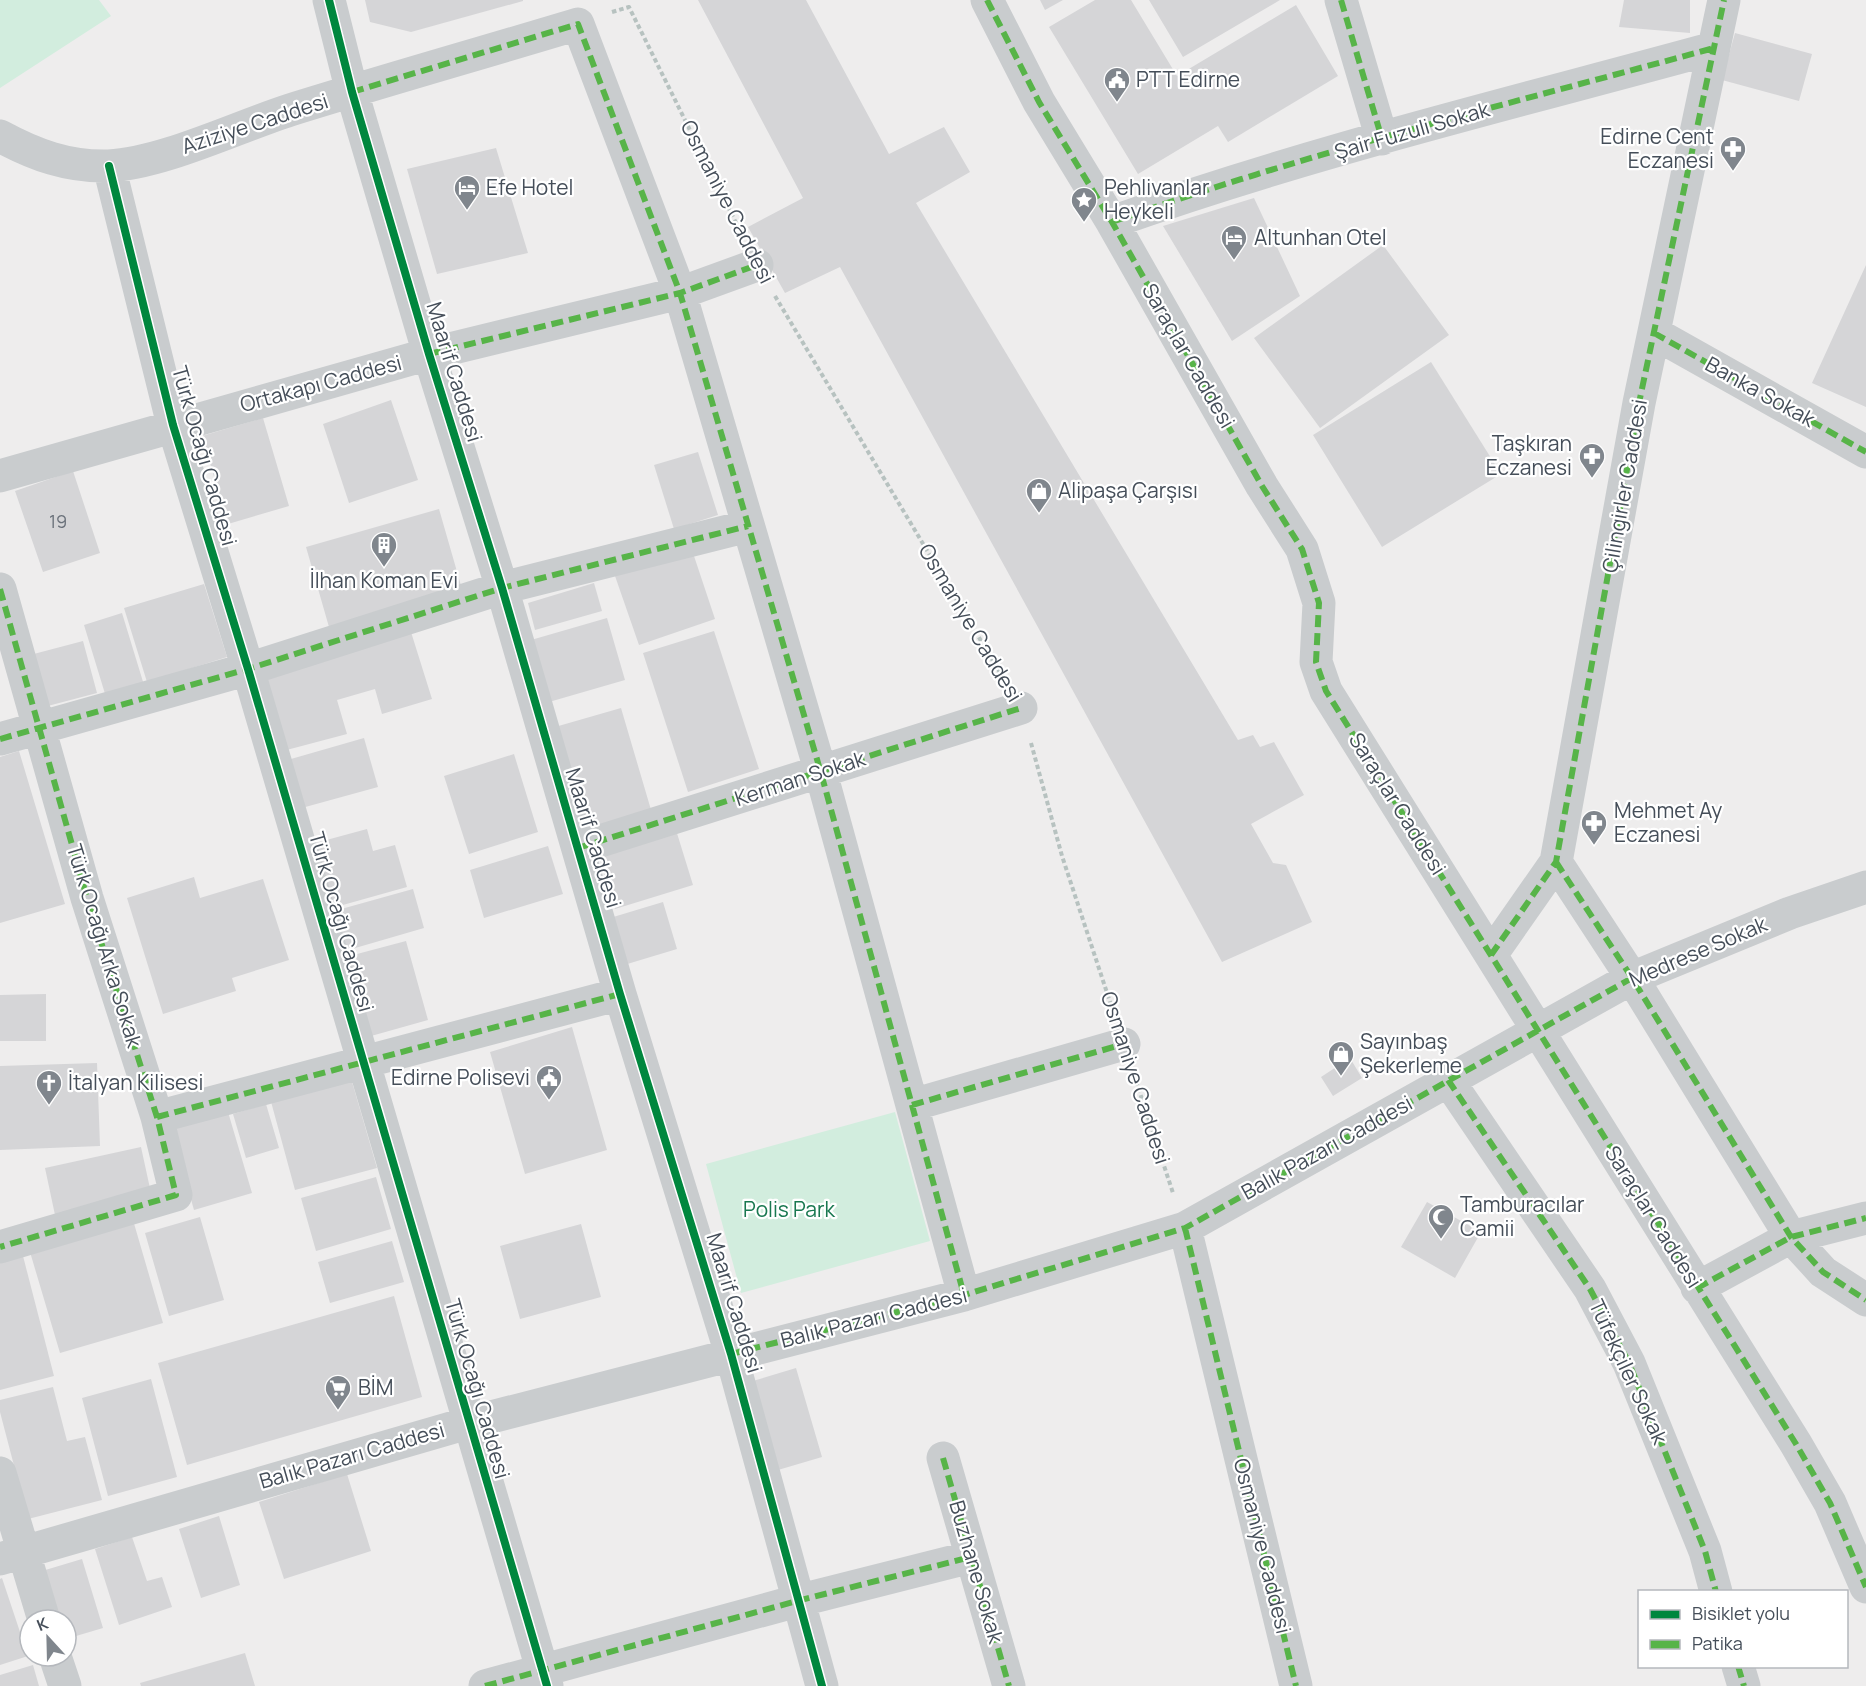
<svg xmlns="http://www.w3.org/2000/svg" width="1866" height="1686" viewBox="0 0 1866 1686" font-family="Manrope,sans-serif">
<rect width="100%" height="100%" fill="#eeeded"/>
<path fill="#d2edde" d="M0,0h99l12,16 -111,72z
M895,1112l35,129 -189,52 -35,-129z"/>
<path fill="#d5d5d7" d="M365,0h158v1l-112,31 -41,-10z
M698,0h108l83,154 55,-27 26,45 -54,31 322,537 15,-5 7,12 14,-5 30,53 -53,29 22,39 13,2 26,57 -90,40 -382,-695 -55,26 -37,-66 55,-29z
M1040,0h23l-18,10z
M1095,0h36l46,76 119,-71 42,71 -110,66 -10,-16 -80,48 -89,-147z
M1149,0h131l-97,57z
M1624,0h66v33l-71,-6z
M1735,33l77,21 -13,47 -77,-21z
M496,148l32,105 -91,21 -30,-105z
M1254,198l46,98 -68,45 -69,-115z
M1383,245l66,90 -129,93 -66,-90z
M1866,265v142l-54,-24z
M1431,362l70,112 -119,73 -69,-112z
M391,400l27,80 -69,23 -26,-79z
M263,418l26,88 -61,18 -26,-88z
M698,452l20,63 -44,14 -20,-64z
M73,471l27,82 -57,19 -28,-81z
M439,509l23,80 -133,38 -23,-80z
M692,550l23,69 -76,26 -24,-69z
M594,583l8,28 -67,19 -7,-27z
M204,584l23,73 -80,25 -23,-74z
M122,613l22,72 -38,12 -22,-72z
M607,618l18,62 -76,22 -18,-62z
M714,631l45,138 -71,23 -45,-139z
M411,632l21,67 -50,15 -7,-25 -38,11 10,34 -68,18 -27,-78z
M83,641l14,52 -53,14 -14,-52z
M621,708l33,112 -66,19 -33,-112z
M364,738l14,49 -80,22 -14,-48z
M19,751l46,153 -65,19v-166z
M514,754l24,78 -69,22 -25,-78z
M367,829l6,22 22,-6 12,42 -82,23 -17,-65z
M676,830l17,55 -78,24 -17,-56z
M548,846l15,48 -79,24 -14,-48z
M194,877l6,21 63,-19 26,81 -57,18 4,13 -73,23 -36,-116z
M413,889l11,39 -86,25 -11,-40z
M663,902l14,47 -63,19 -14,-47z
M406,941l22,79 -64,18 -22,-80z
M46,994v47h-46v-46z
M572,1027l35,123 -82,24 -35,-122z
M1350,1058l12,20 -29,18 -12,-19z
M97,1063l3,83 -100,4v-84z
M350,1075l27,93 -82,22 -25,-92z
M266,1104l13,44 -33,10 -13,-44z
M228,1112l24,81 -58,17 -23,-81z
M141,1147l10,46 -96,22 -10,-47z
M376,1177l15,52 -75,22 -15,-53z
M1427,1202l54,30 -26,46 -54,-31z
M200,1217l24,83 -55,16 -24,-83z
M133,1220l30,103 -103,30 -30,-101z
M581,1224l20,73 -81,22 -20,-73z
M392,1241l12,41 -74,21 -12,-41z
M23,1256l31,120 -54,14v-127z
M394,1296l28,101 -235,68 -29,-102z
M796,1368l26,89 -44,13 -25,-89z
M151,1379l26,98 -69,19 -26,-98z
M53,1387l14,54 18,-4 17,63 -74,19 -28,-107v-12z
M347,1474l24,77 -87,28 -25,-77z
M219,1516l21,69 -39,13 -22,-69z
M132,1537l15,44 15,-4 10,30 -53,18 -24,-76z
M82,1559l21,69 -37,11v-19h-9l-15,-49z
M2,1578l26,78 -28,9v-86z
M245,1653l10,33h-114l-1,-3z
M33,1665l6,21h-39v-11z"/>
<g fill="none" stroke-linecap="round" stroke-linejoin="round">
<path stroke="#b7c2c0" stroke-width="4" stroke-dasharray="4.5 3" stroke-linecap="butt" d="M612,12l17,-5 111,224
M775,296l227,380
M1031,743l31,113 50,152
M1136,1081l37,112"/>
<path stroke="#c9ccce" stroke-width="33" d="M329,0l23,92 77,262 73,234 118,406 111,360 91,332
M987,0l52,102 73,120 150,264 40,63 17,54 -3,59 10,29 470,753 34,59 36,84
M1341,0l41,139
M0,136c35,19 68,31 108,30 53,-2 129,-39 182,-56 96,-30 192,-57 288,-86l102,269 141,480 143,522
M109,166l64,259 75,244 299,1017
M1112,222c197,-70 401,-119 602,-174
M1654,333l212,119
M0,476l429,-122 251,-61 77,-28
M0,589l87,309 70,219 19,78 -176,52
M0,739l248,-70 254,-81 246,-62
M578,848l443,-140
M1556,862l76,116 159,259 32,35 43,28
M1491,955l65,-93 83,-459 85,-403
M1448,1080l142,209 39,74 76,188 11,41
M912,1105l212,-61
M157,1117l463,-123
M1185,1228l111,458
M1697,1288l94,-51 75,-19
M943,1458l66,228
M0,1473l44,147
M0,1559l468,-136 496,-128 221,-67 447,-250 158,-65 76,-26
M55,1656l10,30
M1738,1666l6,20
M485,1686l312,-85 174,-44"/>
<path stroke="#57b448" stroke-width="6" stroke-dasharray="12 6" stroke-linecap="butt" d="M987,0l52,102 73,120 150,264 40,63 17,54 -3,59 10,29 470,753 34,59 36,84
M1341,0l41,139
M352,92l226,-68 102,269 141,480 143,522
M1112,222c197,-70 401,-119 602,-174
M1654,333l212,119
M429,354l251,-61 77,-28
M0,589l87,309 70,219 19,78 -176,52
M0,739l248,-70 254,-81 246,-62
M578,848l443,-140
M1556,862l76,116 159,259 32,35 43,28
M1491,955l65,-93 83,-459 85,-403
M1448,1080l142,209 39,74 76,188 11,41
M912,1105l212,-61
M157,1117l463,-123
M1185,1228l111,458
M1697,1288l94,-51 75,-19
M731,1354l233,-59 221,-67 447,-250
M943,1458l66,228
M1738,1666l6,20
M485,1686l312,-85 174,-44"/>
<g stroke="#fff" stroke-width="11">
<path id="cycleway" d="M329,0l23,92 77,262 73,234 118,406 111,360 91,332
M109,166l64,259 75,244 299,1017"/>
</g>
<use href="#cycleway" stroke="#00873e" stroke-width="8"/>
</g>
<defs>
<g id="civic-pin" transform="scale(1.35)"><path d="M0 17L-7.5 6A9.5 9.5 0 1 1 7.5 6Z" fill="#80868d" stroke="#fff"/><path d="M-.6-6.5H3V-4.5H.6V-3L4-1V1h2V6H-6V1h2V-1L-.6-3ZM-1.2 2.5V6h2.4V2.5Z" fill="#fff"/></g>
<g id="pharmacy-pin" transform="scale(1.35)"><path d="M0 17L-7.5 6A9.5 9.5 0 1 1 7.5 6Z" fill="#80868d" stroke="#fff"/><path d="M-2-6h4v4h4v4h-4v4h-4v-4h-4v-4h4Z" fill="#fff"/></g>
<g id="hotel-pin" transform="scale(1.35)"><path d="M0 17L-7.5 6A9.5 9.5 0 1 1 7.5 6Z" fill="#80868d" stroke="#fff"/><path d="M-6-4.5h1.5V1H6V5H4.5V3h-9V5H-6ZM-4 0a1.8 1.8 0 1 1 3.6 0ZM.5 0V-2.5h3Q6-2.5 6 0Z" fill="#fff"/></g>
<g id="sight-pin" transform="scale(1.35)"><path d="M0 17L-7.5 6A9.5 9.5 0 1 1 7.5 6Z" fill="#80868d" stroke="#fff"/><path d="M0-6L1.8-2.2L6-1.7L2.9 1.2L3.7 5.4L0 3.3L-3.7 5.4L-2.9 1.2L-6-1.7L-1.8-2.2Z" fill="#fff"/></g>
<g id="shop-pin" transform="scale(1.35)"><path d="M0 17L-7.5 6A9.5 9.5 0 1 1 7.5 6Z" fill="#80868d" stroke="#fff"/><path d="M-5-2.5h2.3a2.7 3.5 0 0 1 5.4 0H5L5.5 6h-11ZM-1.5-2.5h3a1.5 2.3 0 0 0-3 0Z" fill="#fff"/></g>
<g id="building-pin" transform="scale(1.35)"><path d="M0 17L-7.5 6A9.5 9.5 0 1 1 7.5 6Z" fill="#80868d" stroke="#fff"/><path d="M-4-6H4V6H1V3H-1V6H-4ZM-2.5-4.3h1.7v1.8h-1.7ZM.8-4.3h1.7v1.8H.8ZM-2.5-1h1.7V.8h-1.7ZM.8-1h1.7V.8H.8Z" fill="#fff"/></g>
<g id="church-pin" transform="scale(1.35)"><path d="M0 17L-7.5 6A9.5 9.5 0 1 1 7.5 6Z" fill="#80868d" stroke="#fff"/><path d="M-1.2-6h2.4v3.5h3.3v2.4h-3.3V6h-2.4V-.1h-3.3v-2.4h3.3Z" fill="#fff"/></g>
<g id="mosque-pin" transform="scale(1.35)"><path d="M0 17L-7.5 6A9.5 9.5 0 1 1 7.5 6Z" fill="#80868d" stroke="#fff"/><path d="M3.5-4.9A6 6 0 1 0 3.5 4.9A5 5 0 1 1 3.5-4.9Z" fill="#fff"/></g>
<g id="supermarket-pin" transform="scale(1.35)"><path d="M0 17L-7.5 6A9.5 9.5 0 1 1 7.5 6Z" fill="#80868d" stroke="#fff"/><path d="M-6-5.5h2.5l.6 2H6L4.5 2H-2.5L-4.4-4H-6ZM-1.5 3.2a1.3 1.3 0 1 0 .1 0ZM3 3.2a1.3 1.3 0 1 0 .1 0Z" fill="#fff"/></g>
</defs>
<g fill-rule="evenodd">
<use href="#civic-pin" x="1117" y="80"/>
<use href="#pharmacy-pin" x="1733" y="149"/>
<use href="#hotel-pin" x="467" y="188"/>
<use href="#sight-pin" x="1084" y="200"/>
<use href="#hotel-pin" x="1234" y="238"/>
<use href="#pharmacy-pin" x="1592" y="456"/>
<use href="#shop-pin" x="1039" y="491"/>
<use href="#building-pin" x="384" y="545"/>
<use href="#pharmacy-pin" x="1594" y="823"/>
<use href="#shop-pin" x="1341" y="1054"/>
<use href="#civic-pin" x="549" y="1078"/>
<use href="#church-pin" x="49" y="1083"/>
<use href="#mosque-pin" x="1441" y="1217"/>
<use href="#supermarket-pin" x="338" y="1388"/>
</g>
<g text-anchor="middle" stroke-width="4.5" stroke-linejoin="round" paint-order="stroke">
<g font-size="18" fill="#6a717a">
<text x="58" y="528">19</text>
</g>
<g font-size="21" fill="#454e59" stroke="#fff" text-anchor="start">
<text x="1136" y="87">PTT Edirne</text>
<text x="1714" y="144" text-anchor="end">Edirne Cent<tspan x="1714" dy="24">Eczanesi</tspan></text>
<text x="486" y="195">Efe Hotel</text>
<text x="1104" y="195">Pehlivanlar<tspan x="1104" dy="24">Heykeli</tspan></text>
<text x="1254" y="245">Altunhan Otel</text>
<text x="1572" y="451" text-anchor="end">Taşkıran<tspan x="1572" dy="24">Eczanesi</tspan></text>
<text x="1058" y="498">Alipaşa Çarşısı</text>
<text x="384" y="588" text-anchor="middle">İlhan Koman Evi</text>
<text x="1614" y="818">Mehmet Ay<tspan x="1614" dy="24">Eczanesi</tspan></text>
<text x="1360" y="1049">Sayınbaş<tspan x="1360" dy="24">Şekerleme</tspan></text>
<text x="530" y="1085" text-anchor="end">Edirne Polisevi</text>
<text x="68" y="1090">İtalyan Kilisesi</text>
<text x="1460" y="1212">Tamburacılar<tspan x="1460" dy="24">Camii</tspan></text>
<text x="358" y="1395">BİM</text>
</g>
<g font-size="21" fill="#454e59" stroke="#fff">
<text transform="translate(255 124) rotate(-18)" y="7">Aziziye Caddesi</text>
<text transform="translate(1412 131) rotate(-16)" y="7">Şair Fuzuli Sokak</text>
<text transform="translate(727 202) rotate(63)" y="7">Osmaniye Caddesi</text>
<text transform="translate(1188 356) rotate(60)" y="7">Saraçlar Caddesi</text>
<text transform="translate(454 372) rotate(73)" y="7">Maarif Caddesi</text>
<text transform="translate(321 384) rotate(-15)" y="7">Ortakapı Caddesi</text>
<text transform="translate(1760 392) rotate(29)" y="7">Banka Sokak</text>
<text transform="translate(204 456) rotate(74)" y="7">Türk Ocağı Caddesi</text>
<text transform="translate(1625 486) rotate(-80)" y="7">Çilingirler Caddesi</text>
<text transform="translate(970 623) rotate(59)" y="7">Osmaniye Caddesi</text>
<text transform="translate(800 779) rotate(-18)" y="7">Kerman Sokak</text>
<text transform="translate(1397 804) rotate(58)" y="7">Saraçlar Caddesi</text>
<text transform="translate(593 838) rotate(73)" y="7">Maarif Caddesi</text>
<text transform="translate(341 922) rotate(74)" y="7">Türk Ocağı Caddesi</text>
<text transform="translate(104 946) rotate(73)" y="7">Türk Ocağı Arka Sokak</text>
<text transform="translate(1698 952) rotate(-23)" y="7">Medrese Sokak</text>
<text transform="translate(1135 1078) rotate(72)" y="7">Osmaniye Caddesi</text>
<text transform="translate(1327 1148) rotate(-29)" y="7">Balık Pazarı Caddesi</text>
<text transform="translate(1653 1217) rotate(58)" y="7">Saraçlar Caddesi</text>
<text transform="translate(734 1303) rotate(73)" y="7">Maarif Caddesi</text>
<text transform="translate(874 1318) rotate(-14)" y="7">Balık Pazarı Caddesi</text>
<text transform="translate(1628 1372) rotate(65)" y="7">Tüfekçiler Sokak</text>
<text transform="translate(477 1389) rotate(74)" y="7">Türk Ocağı Caddesi</text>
<text transform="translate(352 1456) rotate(-16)" y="7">Balık Pazarı Caddesi</text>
<text transform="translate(1262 1546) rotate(76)" y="7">Osmaniye Caddesi</text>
<text transform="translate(976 1572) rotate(74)" y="7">Buzhane Sokak</text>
</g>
<g font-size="21" fill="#197850" stroke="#fff">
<text x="789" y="1217">Polis Park</text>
</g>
</g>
<rect x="1638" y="1590" width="210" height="78" fill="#ffffff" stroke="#b5b8bd" stroke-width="1.5"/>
<rect x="1650" y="1610" width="30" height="9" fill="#00873e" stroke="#b5b8bd" stroke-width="1.5"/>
<text x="1692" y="1620" font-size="18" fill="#454e59">Bisiklet yolu</text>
<rect x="1650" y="1640" width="30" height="9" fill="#57b448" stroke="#b5b8bd" stroke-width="1.5"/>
<text x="1692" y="1650" font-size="18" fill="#454e59">Patika</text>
<g transform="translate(48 1638) rotate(338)"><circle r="28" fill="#ffffff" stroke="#b5b8bd" stroke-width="1.5"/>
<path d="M0-4.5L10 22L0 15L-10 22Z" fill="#80868d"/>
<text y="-9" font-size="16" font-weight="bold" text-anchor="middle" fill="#454e59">K</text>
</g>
</svg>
